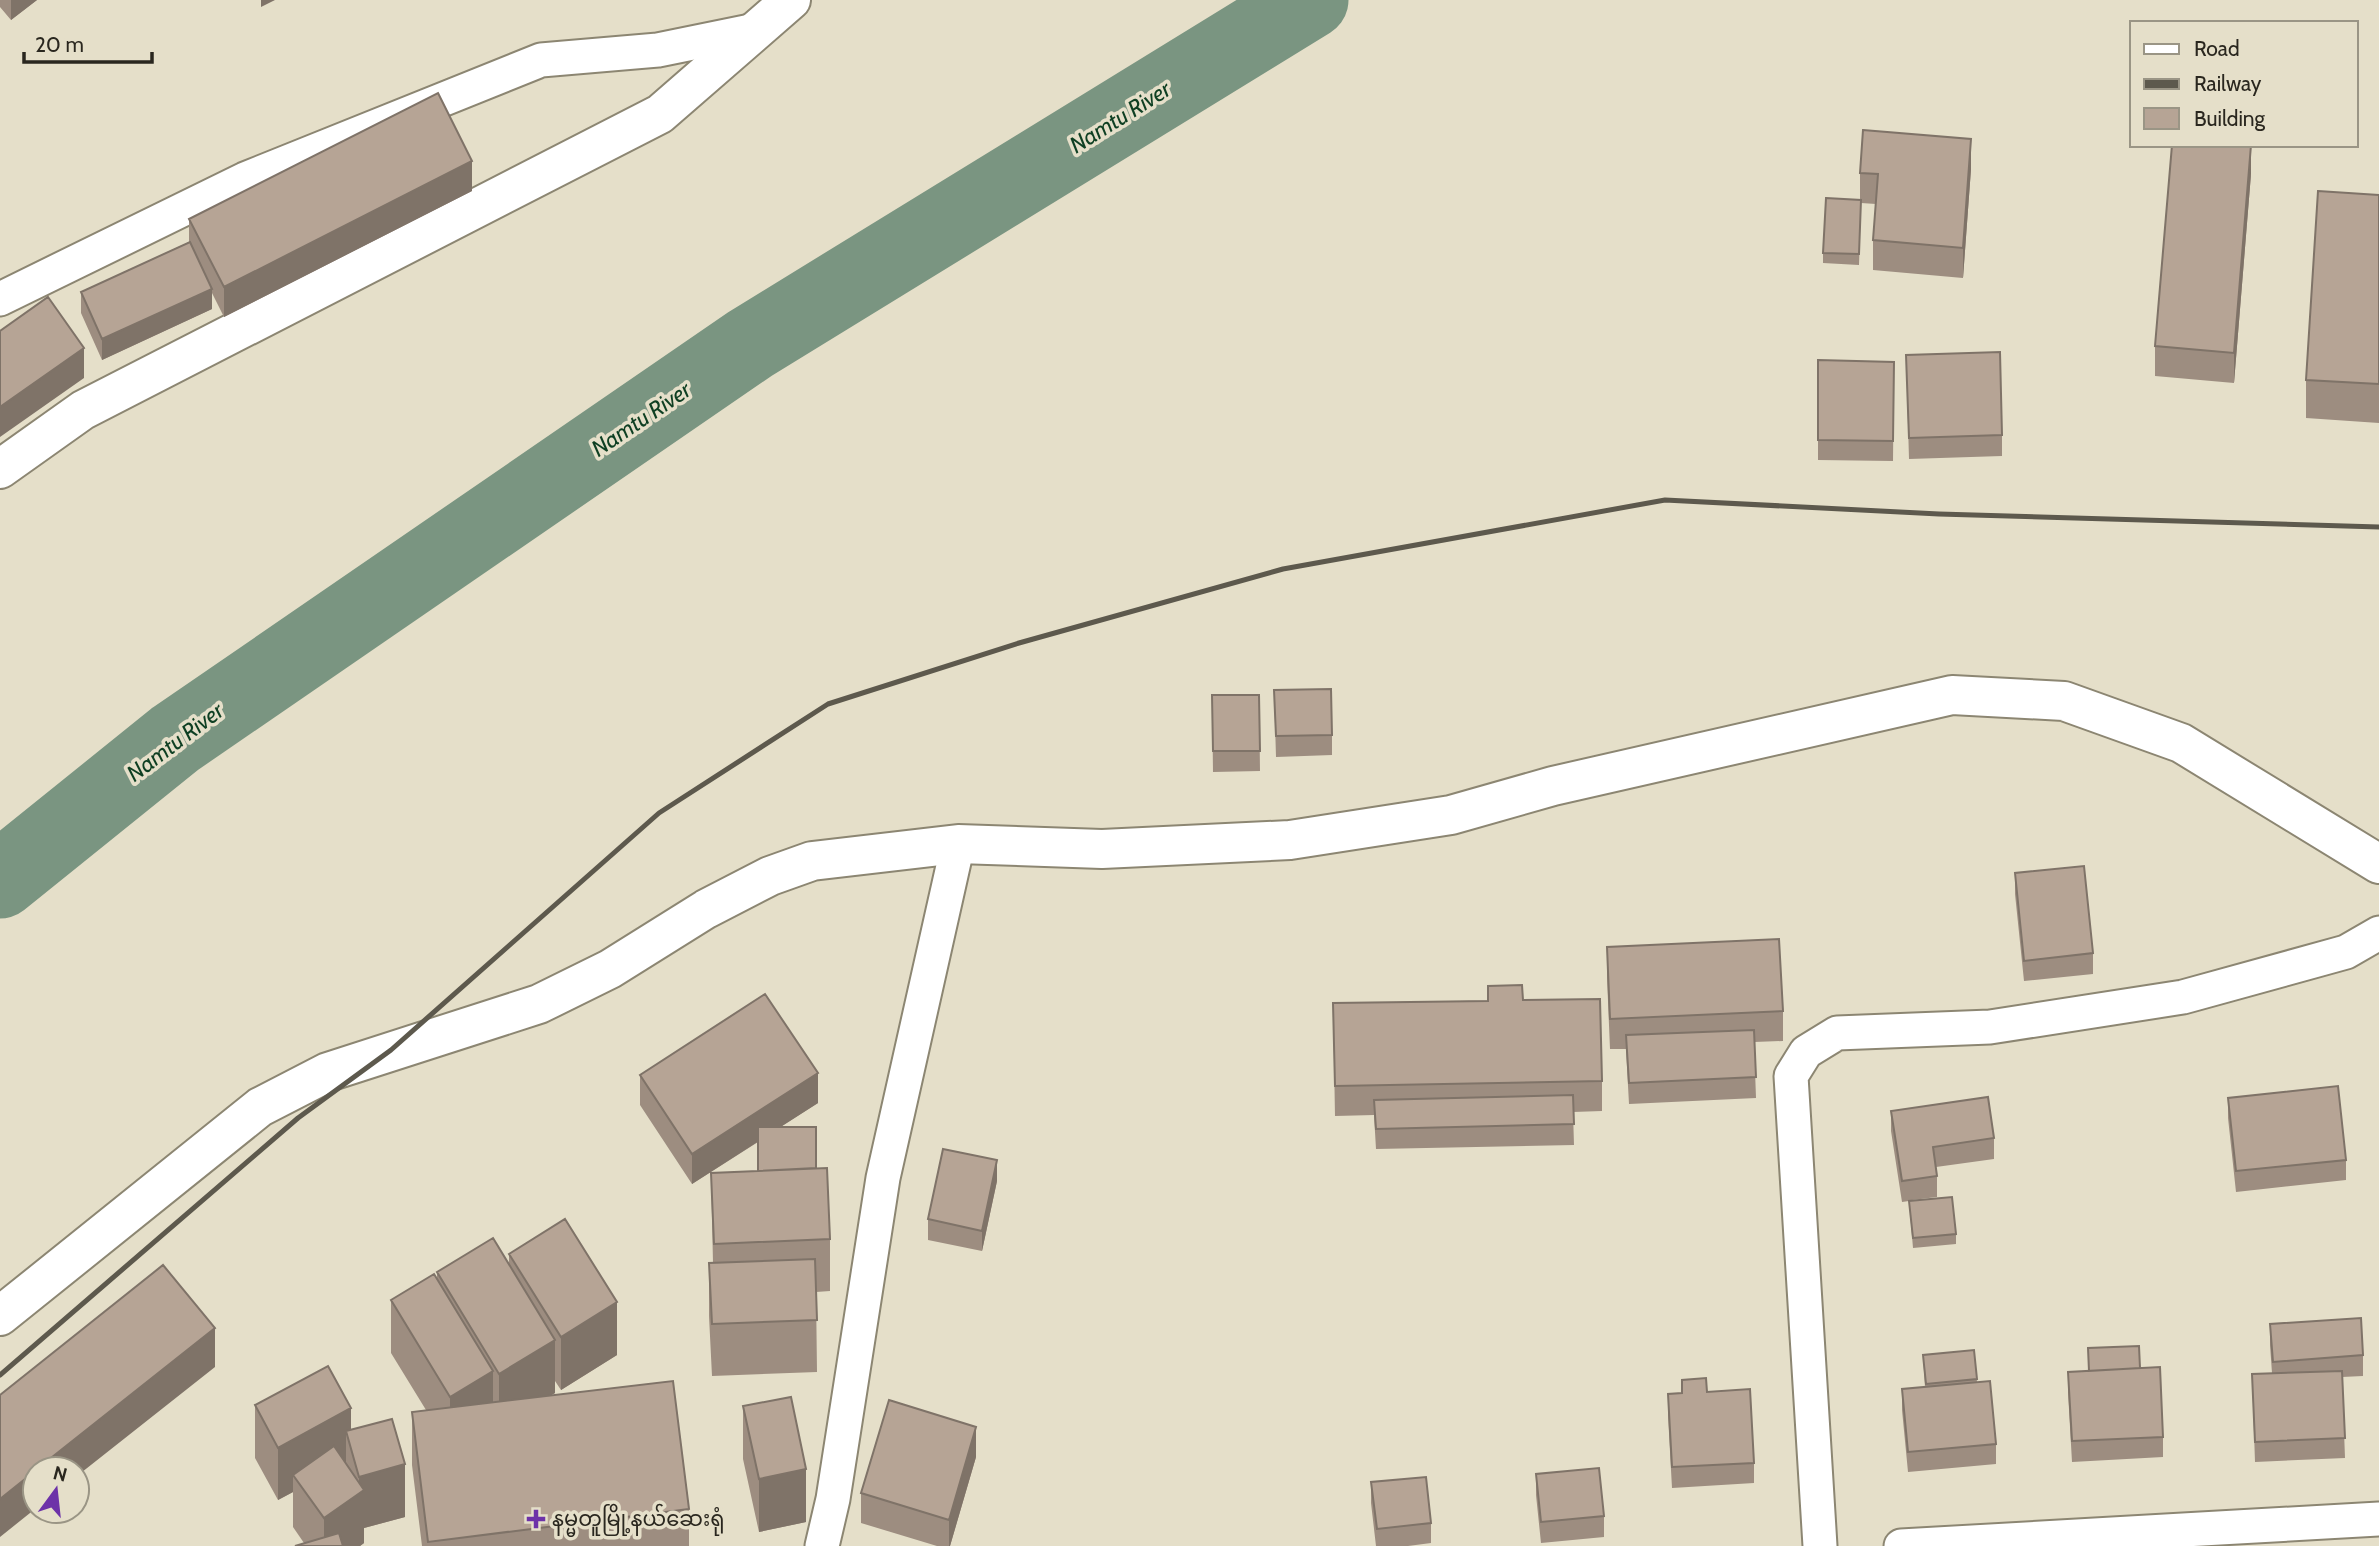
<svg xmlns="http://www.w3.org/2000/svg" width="2379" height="1546" viewBox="0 0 2379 1546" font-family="Cabin,'Noto Sans Myanmar',sans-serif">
<rect width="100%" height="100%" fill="#e5dfc9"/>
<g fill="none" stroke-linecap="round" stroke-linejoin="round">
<path stroke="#7a9581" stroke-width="77" d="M0,880l175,-141 575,-395 560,-344"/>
<g stroke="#8c8672" stroke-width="37">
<path id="street" d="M0,299l245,-120 296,-119 117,-10 98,-20
M822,1546l11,-47 50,-321 75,-334
M1820,1546l-29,-470 15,-24 31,-19 153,-6 193,-30 163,-45 33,-19
M1901,1546l478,-27"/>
</g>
<g stroke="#8c8672" stroke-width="42">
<path id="secondary" d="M0,469l83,-59 577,-296 131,-114
M0,1316l260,-209 68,-35 211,-68 71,-35 96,-60 64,-33 42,-15 146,-17 144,5 188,-9 161,-25 102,-29 399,-91 112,6 117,42 198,121"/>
</g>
<use href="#street" stroke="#fff" stroke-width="33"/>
<use href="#secondary" stroke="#fff" stroke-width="38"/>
<path stroke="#5d594d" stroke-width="5" d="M0,1375l298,-257 93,-68 268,-237 169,-109 191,-61 264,-74 382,-69 274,14 440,13"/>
</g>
<path fill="#9d8d80" d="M0,0h37l-26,20 -11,-13z
M1971,169l-8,109 -90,-8v-30l3,-36 -15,-1 -2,62 -36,-2v-10l37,-53v-27z
M2251,174l-17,209 -79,-7v-30z
M472,191l-248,126 -12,-24v16l-110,51 -21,-47v-21l108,-50v-23z
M2379,195v228l-73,-5v-38z
M1906,355l96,80v21l-93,3z
M1818,360l76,2 -1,99 -75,-1z
M1274,690l58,45v20l-56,2z
M1212,695h47l1,76 -47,1z
M2015,873l78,80v21l-69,7 -9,-87z
M1607,947l176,64v30l-29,1 2,56 -127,6 -3,-55h-16l-3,-72z
M1523,1000l79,81v30l-29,1 1,33 -198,4 -2,-34 -39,1 -2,-113z
M640,1075l178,28 -38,24 36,41 14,71v52l-14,1 1,80 -105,4 -3,-60v-53h4l-2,-90 47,-2v-29l-66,42 -52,-79z
M2228,1098l118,62v20l-110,12 -8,-74z
M1891,1111l103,27v21l-58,8 1,9v21l-25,3 44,34v10l-43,4 -4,-47 -7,1 -11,-71z
M997,1181l-15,70 -54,-11v-21z
M509,1254l108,101 -56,35 -6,-9v12l-4,2 138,114v37h-267l-10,-81v-53l14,-2 -35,-57v-53l46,-21v-7l72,-8z
M2270,1324l93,31v21l-21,1 3,81 -90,4 -3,-88 20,-1 -2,-28z
M1974,1350l3,32 19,62v20l-88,8 -6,-62v-21l23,-2 -2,-32z
M2140,1368l23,69v20l-91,5 -4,-70v-20z
M1668,1394l86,69v20l-82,5 -4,-73z
M255,1405l96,25 54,87 -41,11v15l-4,3h-65l9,-3 -11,-16v-35l-15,8 -23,-42z
M743,1406l63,116 -47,10 -16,-73z
M976,1457l-26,89h-13l-76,-23v-30z
M1536,1474l68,42v21l-63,6 -5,-48z
M1371,1482l60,41v20l-23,3h-32l-5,-43z"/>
<path fill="#7f7368" d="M11,0h26l-26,20z
M261,0h14l-14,7z
M1971,139v30l-8,109v-30z
M2251,145v29l-17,209v-30z
M472,161v30l-248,126v-30z
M212,289v20l-110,51v-21z
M84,348v30l-84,59v-30z
M818,1073v30l-126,81v-30z
M997,1160v21l-15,70v-20z
M617,1302v53l-56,35v-53z
M215,1328v39l-138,109v-7h-40z
M555,1340v53l-56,34v-53z
M493,1371v52l-43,26v-52z
M351,1408v41l-5,-18v33l-53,11v17l-15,8v-52z
M976,1427v30l-26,89h-1v-26z
M405,1464v53l-41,11v15l-4,3h-36v-28l35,-24v-17z
M806,1469v53l-47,10v-53z
M35,1471v38l-35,28v-38z"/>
<path fill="#b6a495" stroke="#7f7368" stroke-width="2" d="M438,93l34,68 -248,126 -35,-68z
M1863,130l108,9 -8,109 -90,-8 5,-66 -18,-1z
M2172,145h79l-17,208 -79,-7z
M2318,191l61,4v189l-73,-4z
M1826,198l35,2 -2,54 -36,-1z
M190,242l22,47 -110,50 -21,-47z
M48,297l36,51 -84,59v-76z
M2000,352l2,83 -93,3 -3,-83z
M1818,360l76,2 -1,79 -75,-1z
M1331,689l1,46 -56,1 -2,-46z
M1212,695h47l1,56h-47z
M2084,866l9,87 -69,8 -9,-88z
M1779,939l4,72 -173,8 -3,-72z
M1522,985l1,15 77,-1 2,82 -267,5 -2,-83 155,-2v-15z
M765,994l53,79 -126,81 -52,-79z
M1754,1030l2,47 -127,6 -3,-48z
M2338,1086l8,74 -110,11 -8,-73z
M1573,1095l1,29 -198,5 -2,-29z
M1988,1097l6,41 -61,9 4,29 -35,5 -11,-70z
M758,1127h58v41l-58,3z
M943,1149l54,11 -15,71 -54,-12z
M827,1168l3,71 -116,5 -3,-71z
M1952,1197l4,37 -43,4 -4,-37z
M565,1219l52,83 -56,35 -52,-83z
M493,1238l62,102 -56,34 -62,-102z
M815,1259l2,61 -105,4 -3,-61z
M163,1265l52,63 -178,141h-2v2l-35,28v-104z
M434,1274l59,97 -43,26 -59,-97z
M2361,1318l2,37 -90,7 -3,-38z
M2139,1346l1,22 -51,3 -1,-23z
M1974,1350l3,29 -51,5 -3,-29z
M328,1366l23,42 -73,40 -23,-43z
M2160,1367l3,70 -91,4 -4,-69z
M2342,1371l3,67 -90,4 -3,-68z
M1706,1378l1,14 43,-3 4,74 -82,4 -4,-73 14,-1v-13z
M673,1381l16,128 -261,33 -16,-130z
M1990,1381l6,63 -88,8 -6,-63z
M791,1397l15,72 -47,10 -16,-73z
M889,1400l87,27 -27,93 -88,-27z
M392,1419l13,45 -46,13 -13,-46z
M334,1446l30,44 -40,28 -31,-43z
M1599,1468l5,48 -63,6 -5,-48z
M1426,1477l5,46 -54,6 -6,-47z
M339,1533l4,13h-48z"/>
<path fill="#6d32a8" stroke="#e5dfc9" stroke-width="2.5" d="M532.5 1508.5h7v7h7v7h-7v7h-7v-7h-7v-7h7z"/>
<g text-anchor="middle" stroke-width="7" stroke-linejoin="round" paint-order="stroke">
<g font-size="21" fill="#2a271f" stroke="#e5dfc9" text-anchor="start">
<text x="552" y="1526">နမ္မတူမြို့နယ်ဆေးရုံ</text>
</g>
<g font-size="23" font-style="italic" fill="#0e3f22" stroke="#e5dfc9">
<text transform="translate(1120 117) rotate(-32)" y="8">Namtu River</text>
<text transform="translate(641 419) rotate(-34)" y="8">Namtu River</text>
<text transform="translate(175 742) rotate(-37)" y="8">Namtu River</text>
</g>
</g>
<rect x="2130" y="21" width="228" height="126" fill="#e5dfc9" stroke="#9a9585" stroke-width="2"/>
<rect x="2144" y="44" width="35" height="10" fill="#ffffff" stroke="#9a9585" stroke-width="2"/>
<text x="2194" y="56" font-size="21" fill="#2a271f">Road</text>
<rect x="2144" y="79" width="35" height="10" fill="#5d594d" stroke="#9a9585" stroke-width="2"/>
<text x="2194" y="91" font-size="21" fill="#2a271f">Railway</text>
<rect x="2144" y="108" width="35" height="21" fill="#b6a495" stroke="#9a9585" stroke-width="2"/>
<text x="2194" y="126" font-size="21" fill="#2a271f">Building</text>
<g transform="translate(56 1490) rotate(15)"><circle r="33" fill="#e5dfc9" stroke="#9a9585" stroke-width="2"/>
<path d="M0-5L12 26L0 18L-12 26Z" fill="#6d32a8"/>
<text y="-10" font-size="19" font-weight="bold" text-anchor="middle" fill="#2a271f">N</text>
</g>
<path d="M24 52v10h128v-10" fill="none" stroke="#2a271f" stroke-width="3.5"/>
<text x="35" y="52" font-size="21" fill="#2a271f" stroke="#e5dfc9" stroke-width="5" paint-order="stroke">20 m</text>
</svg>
